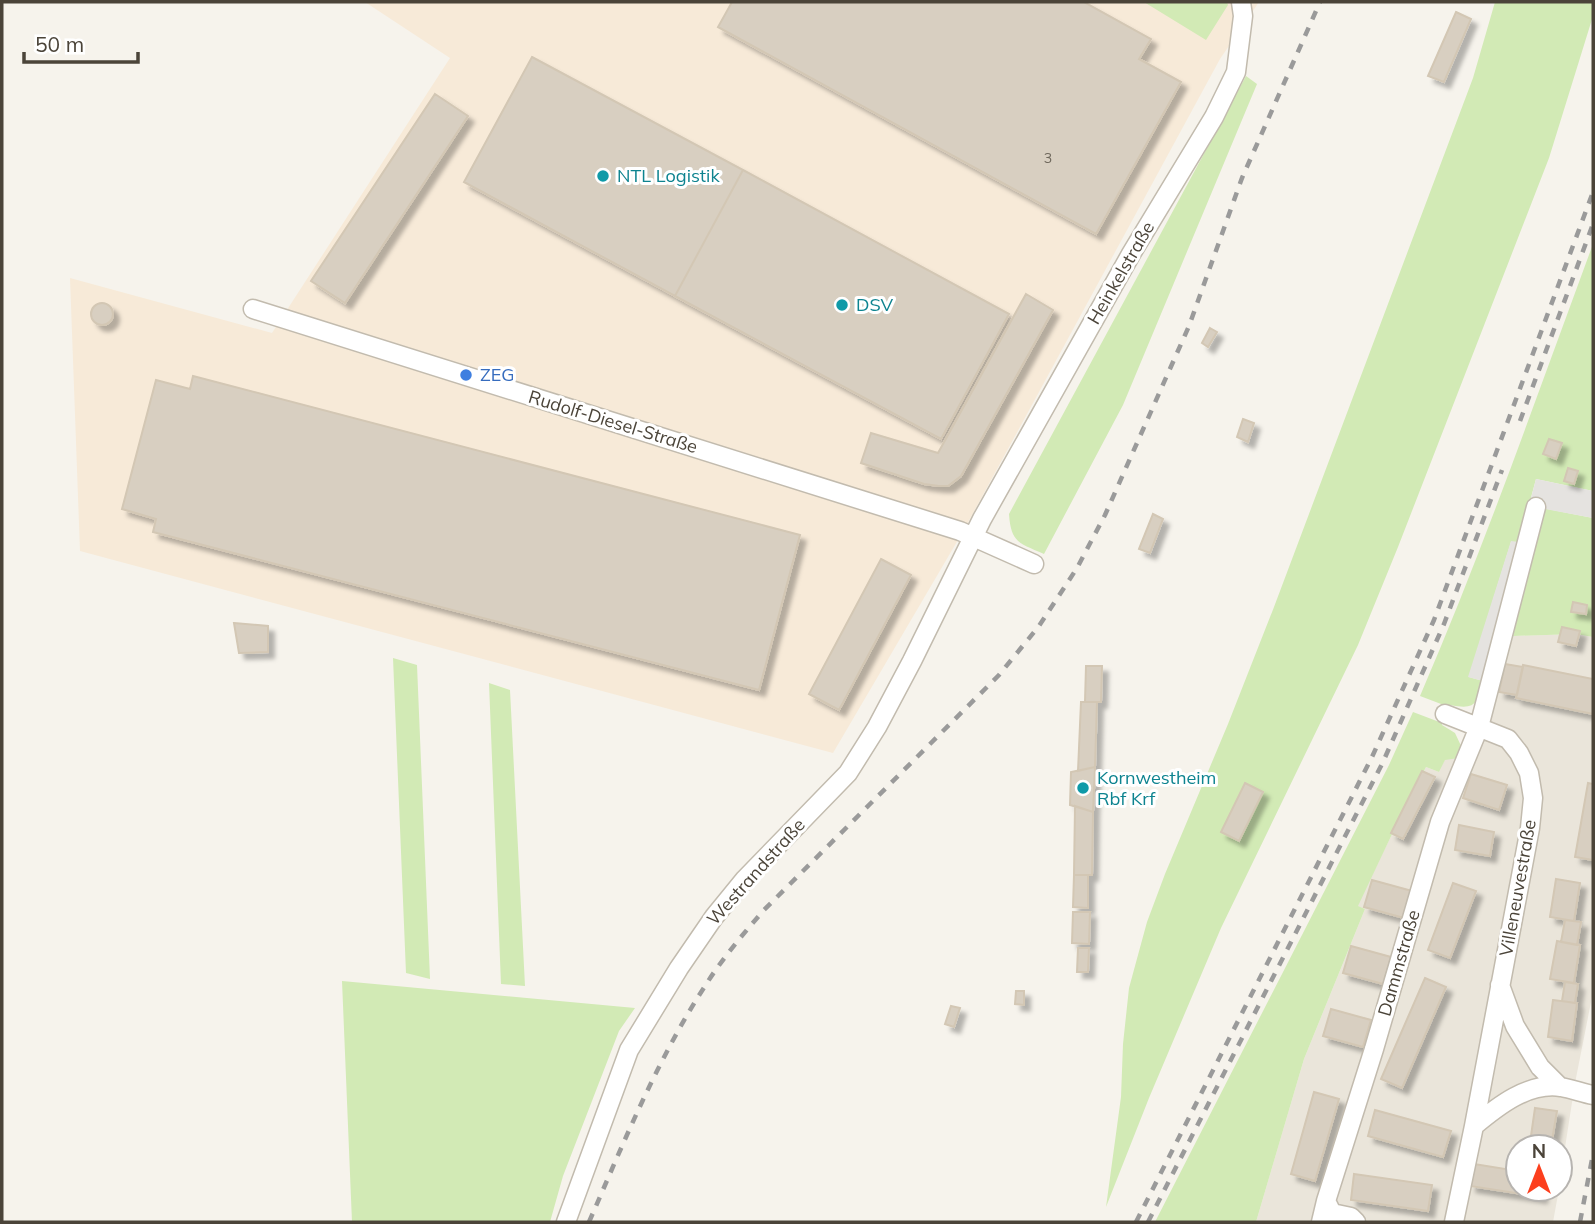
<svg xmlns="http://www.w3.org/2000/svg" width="1595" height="1224" viewBox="0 0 1595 1224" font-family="Mulish,sans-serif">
<defs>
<filter id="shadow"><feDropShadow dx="6" dy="6" stdDeviation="2" flood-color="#0004"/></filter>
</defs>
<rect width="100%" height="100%" fill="#f6f3ec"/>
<path fill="#eae5da" d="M1576,634l17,3v355l-18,91 -15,97v-33h-42v42h41l-6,33h-297l48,-163 61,-150 -8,-3 37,-76 32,-63 13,5 6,-13 14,-1 22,-62 32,-60z"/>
<path fill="#f7ead8" d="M365,2h894l-39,57 -255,469 -132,225 -753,-202 -10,-273 202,55 178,-275z"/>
<path fill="#d2eab5" d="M1144,2h83l1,3 -22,35z
M1495,2h98v14l-44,142 -151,389 -40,98 -137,283 -72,170 -43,109 15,-110 2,-53 6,-56 18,-66 18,-48 63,-150 46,-117 199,-529z
M1246,76l11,8 -134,321 -79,149c-25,-11 -33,-11 -35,-40z
M1593,244v247l-57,-12 -17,63h-8l-42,135 14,4c-6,23 -7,29 -33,24l-1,2 -29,-11c64,-148 117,-301 173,-452z
M1542,508l51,10v119l-17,-3 -63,2z
M393,658l24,7 13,314 -24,-6z
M489,683l21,7 15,296 -24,-2z
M1413,712l29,11v2l13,8 8,17 -4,8 -14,2 -6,12 -13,-5 -32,63 -36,76 7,3 -61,150 -48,163h-101l234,-457z
M342,981l293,27 -16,23 -56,145 -13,46h-198z"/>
<path fill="#e5e3e0" d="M1536,479l57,12v27l-64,-12z
M1511,541l8,1 -36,139 -15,-4z"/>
<path fill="#d8cfc1" stroke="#d3c7b4" stroke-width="2" filter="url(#shadow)" d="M732,2h352l67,37 -12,20 42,23 -85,152 -378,-207z
M1456,12l15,7 -27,63 -16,-6z
M532,57l211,113 -68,126 -211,-114z
M435,94l33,22 -123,187 -34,-22z
M743,170l266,144 -68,125 -266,-143z
M1026,294l27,16 -92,166 -13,10h-9l-15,-2 -63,-21 10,-30 67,20z
M91 314a11 11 0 1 1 22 0a11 11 0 1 1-22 0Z
M1210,328l7,4 -9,15 -6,-4z
M193,376l607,159 -41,155 -606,-158 3,-13 -34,-10 34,-129 34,9z
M1243,419l11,4 -6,19 -11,-5z
M1549,439l13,4 -6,16 -13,-5z
M1568,468l10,3 -4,13 -10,-3z
M1153,514l10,5 -13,34 -11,-4z
M881,559l30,16 -72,135 -30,-16z
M1573,602l14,3 -1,9 -15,-2z
M234,623l34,3v26l-29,1z
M1562,627l18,4 -4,15 -18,-4z
M1505,664l18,3 -6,28 -18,-3z
M1523,665l70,14v35l-77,-16z
M1086,666h16l-1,36h-16z
M1081,702h16l-2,65 -17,4z
M1095,767l-2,45 -23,-7 1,-33z
M1422,771l13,6 -32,62 -12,-6z
M1471,774l36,11 -8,25 -36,-12z
M1245,783l18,9 -24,49 -18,-9z
M1588,783l5,1v76l-18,-3z
M1075,806l18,6 -1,63h-18z
M1459,825l35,7 -4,24 -35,-6z
M1074,875h14v33l-15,-1z
M1556,879l24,4 -6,38 -24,-4z
M1372,880l40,11 -8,27 -40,-11z
M1453,883l23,8 -26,67 -22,-8z
M1073,912h17l-1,32 -17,-1z
M1565,920l16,2 -4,23 -16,-3z
M1557,941l23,4 -6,38 -24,-4z
M1351,946l40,11 -8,27 -40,-11z
M1078,948h11l-1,24h-11z
M1425,978l21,9 -44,101 -21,-9z
M1565,982l13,2 -3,19 -13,-2z
M1016,991h8v14l-9,-1z
M1553,1000l24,3 -5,38 -24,-4z
M951,1006l9,2 -6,19 -9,-3z
M1331,1009l40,11 -8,27 -40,-11z
M1314,1092l25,7 -24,82 -24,-7z
M1535,1108l22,3 -6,35 -21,-3z
M1375,1110l76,21 -8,26 -75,-21z
M1474,1164l44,7v18h24l-1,8 -71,-11z
M1354,1174l78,11 -4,26 -77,-11z"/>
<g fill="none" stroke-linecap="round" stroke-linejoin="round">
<g stroke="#c2bbae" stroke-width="21">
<path id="street" d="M253,309l707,222 74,33
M1445,714l63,25 11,14 10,20 4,25 -3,30 -56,298 -20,96
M1500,985l15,41 25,41 20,20
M1474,1126c24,-20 54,-44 87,-39 11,2 22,6 32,8
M1326,1201l6,12 19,4 5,5
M566,1222l63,-172 50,-82 35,-51 31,-38 103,-106 29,-46 35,-66 70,-142 149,-265 83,-137 22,-45 7,-56 -2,-14
M1321,1222l5,-21 48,-152 66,-227 39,-95 57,-220"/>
</g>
<use href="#street" stroke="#fff" stroke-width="18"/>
<path stroke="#9a9a9a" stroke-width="4.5" stroke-dasharray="9 9" stroke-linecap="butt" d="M1520,421l73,-197
M589,1222c35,-80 68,-162 116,-236 17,-27 38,-52 59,-76l235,-235 40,-49 38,-58 28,-53 84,-189 53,-148 78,-176
M1136,1222l236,-465 62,-137 159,-428
M1148,1222l235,-460 61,-138 58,-154
M1580,1222l13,-68"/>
</g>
<g fill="#0f9aa8" stroke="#fff" stroke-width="2.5">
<circle cx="603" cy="176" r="7"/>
<circle cx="842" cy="305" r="7"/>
<circle cx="1083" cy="788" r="7"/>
</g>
<circle fill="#3f7fe0" stroke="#fff" stroke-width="2.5" cx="466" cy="375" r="7"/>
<g text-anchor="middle" stroke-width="6" stroke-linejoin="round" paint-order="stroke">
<g font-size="14" fill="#6e675b">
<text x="1048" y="163">3</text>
</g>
<g font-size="18" fill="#0d838f" stroke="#fff" text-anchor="start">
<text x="617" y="182">NTL Logistik</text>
<text x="856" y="311">DSV</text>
<text x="1097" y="784">Kornwestheim<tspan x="1097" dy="21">Rbf Krf</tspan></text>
</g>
<g font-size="18" fill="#4b4439" stroke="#fff">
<text transform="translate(1121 273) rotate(-60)" y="6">Heinkelstraße</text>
<text transform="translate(613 422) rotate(17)" y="6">Rudolf-Diesel-Straße</text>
<text transform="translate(756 872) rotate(-48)" y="6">Westrandstraße</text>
<text transform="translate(1518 888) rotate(-80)" y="6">Villeneuvestraße</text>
<text transform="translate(1399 963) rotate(-74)" y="6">Dammstraße</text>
</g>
<g font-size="18" fill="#366cbe" stroke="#fff" text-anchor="start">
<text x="480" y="381">ZEG</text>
</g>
</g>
<rect width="1595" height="1224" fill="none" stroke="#4b4439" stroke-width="7"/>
<g transform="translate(1539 1168)"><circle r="33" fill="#ffffff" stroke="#b7b4b0" stroke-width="2"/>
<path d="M0-5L12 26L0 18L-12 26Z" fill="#fc3f1d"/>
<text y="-10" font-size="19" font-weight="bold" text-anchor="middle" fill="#4b4439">N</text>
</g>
<path d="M24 52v10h114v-10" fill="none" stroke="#4b4439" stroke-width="3.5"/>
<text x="35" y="52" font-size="21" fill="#4b4439" stroke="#ffffff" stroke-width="5" paint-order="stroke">50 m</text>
</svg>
